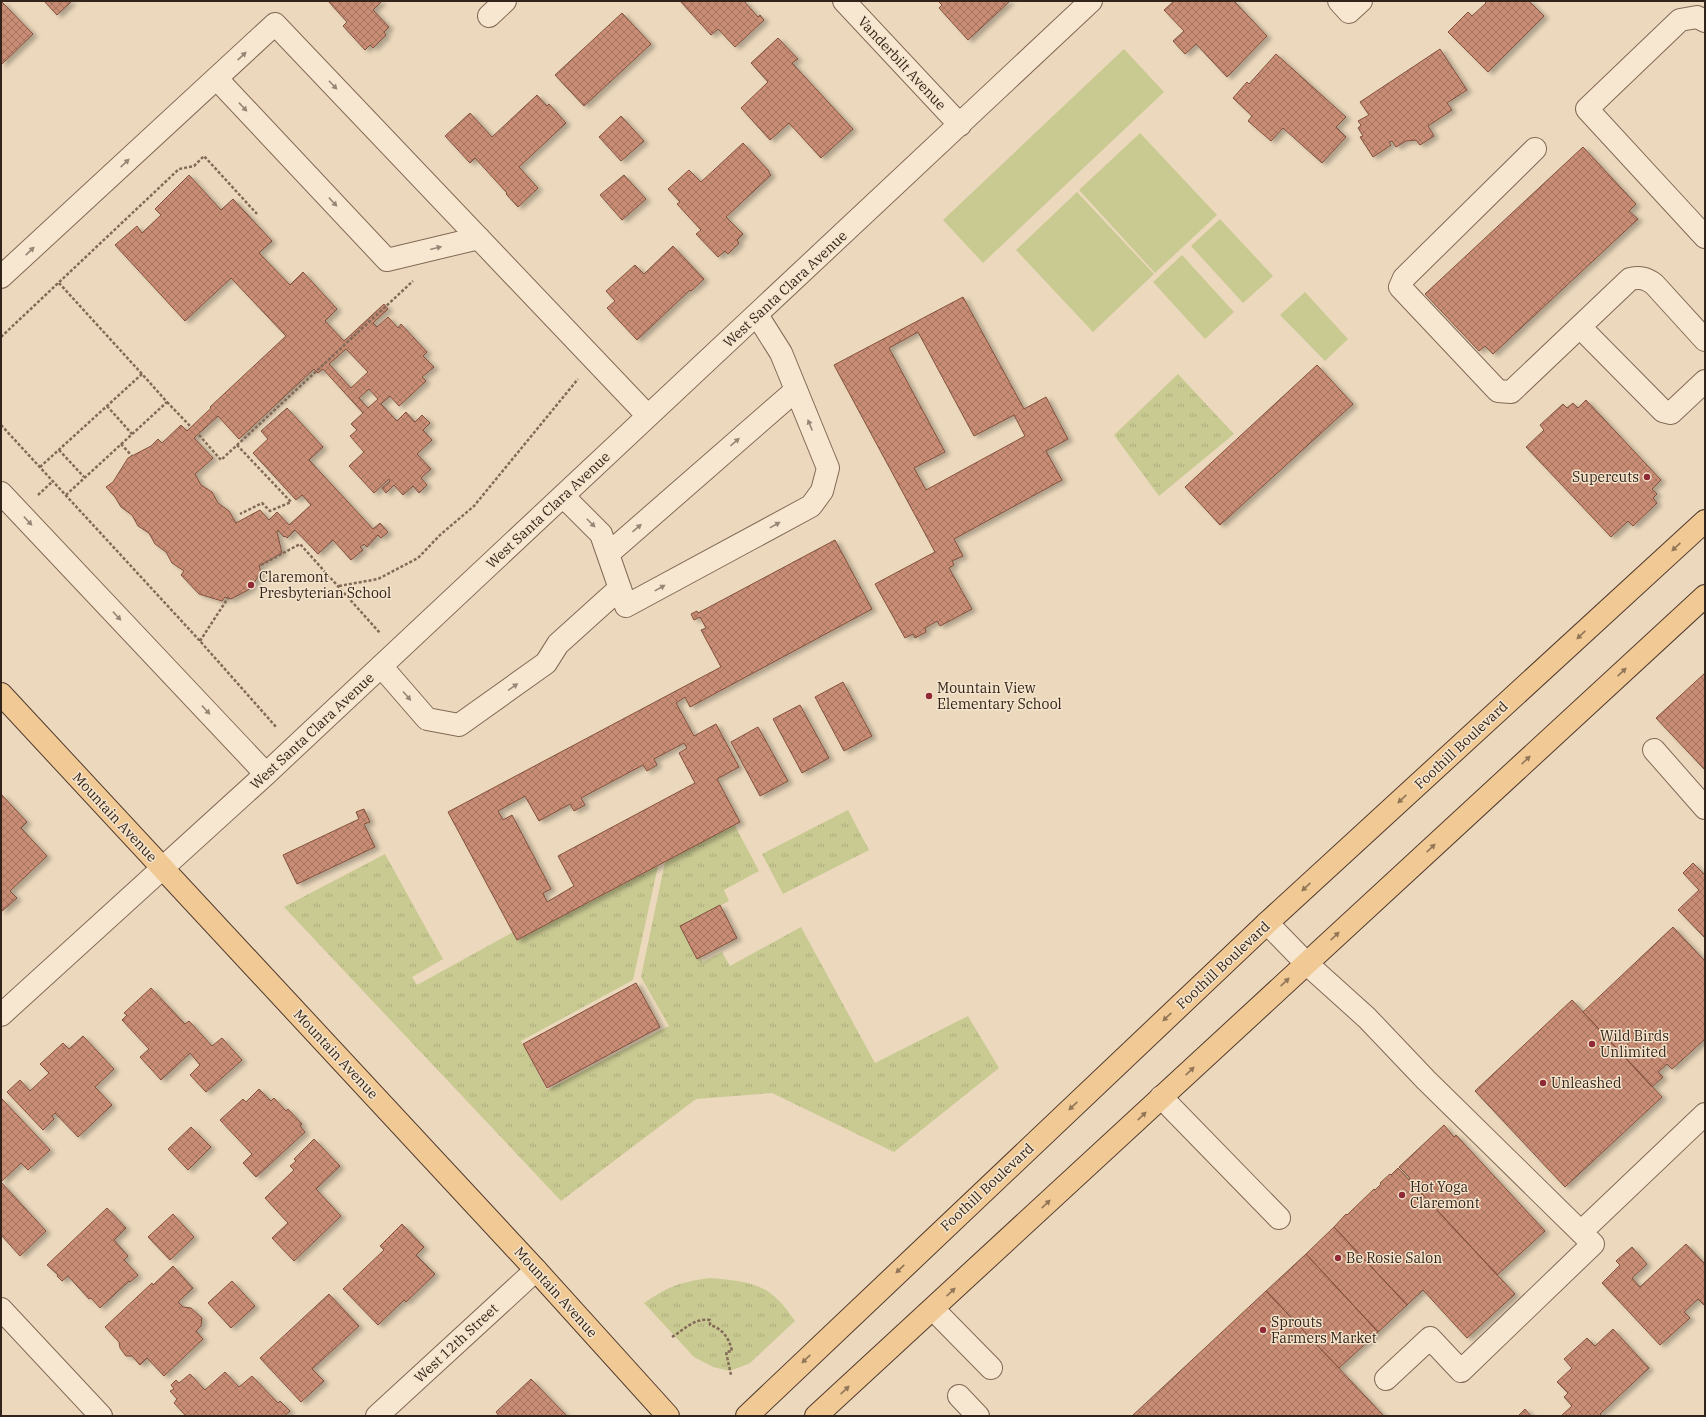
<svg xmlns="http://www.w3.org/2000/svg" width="1706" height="1417" viewBox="0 0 1706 1417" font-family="'IBM Plex Serif',serif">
<defs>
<pattern id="grass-tufts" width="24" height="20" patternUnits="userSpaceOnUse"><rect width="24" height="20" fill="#c9c992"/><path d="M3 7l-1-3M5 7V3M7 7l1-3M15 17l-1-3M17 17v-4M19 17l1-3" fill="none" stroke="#adac7d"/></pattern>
<pattern id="building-cross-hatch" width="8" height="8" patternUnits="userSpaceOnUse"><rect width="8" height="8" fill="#c98d74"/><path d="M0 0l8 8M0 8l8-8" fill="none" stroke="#a4735e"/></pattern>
<filter id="shadow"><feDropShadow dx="4.5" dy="2.5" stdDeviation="2" flood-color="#0004"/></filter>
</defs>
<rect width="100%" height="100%" fill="#ecd9bd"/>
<path fill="url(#grass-tufts)" d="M1178,374l56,60 -75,62 -45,-61z
M848,810l21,40 -86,44 -21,-40z
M734,824l25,47 -35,19 5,11 -46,24 20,37 19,-10 8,14 71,-39 74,136 93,-47 31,52 -105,84 -122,-59 -76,6 -135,102 -277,-294 101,-53 58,105 -31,18 5,8 96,-53 4,8 141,-74 -25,114 -112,61 26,49 122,-64 -28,-49 24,-115z
M710,1278c22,2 51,3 67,21 7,6 12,14 18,22l-45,42 -20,8 -17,-4 -19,-10 -50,-54c25,-17 36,-21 66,-25z"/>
<path fill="#c9c992" d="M1124,49l40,43 -181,171 -40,-43z
M1140,133l77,82 -62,58 -76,-83z
M1077,192l77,82 -61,58 -77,-82z
M1220,219l53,57 -30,27 -52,-57z
M1182,255l52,57 -29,27 -52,-57z
M1305,292l43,47 -23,22 -45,-46z"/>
<path fill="url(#building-cross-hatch)" stroke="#82513e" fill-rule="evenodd" filter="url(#shadow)" d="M1,1l32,33 -32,31z
M44,1h28l-15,14z
M328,1h54l-9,9 16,17 -5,5 2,3 -13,13 -3,-3 -5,5 -22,-24 4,-4z
M680,1h64l14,16 2,-2 4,5 -29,27 -17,-18 -7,6z
M938,1h72l-42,39 -29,-32 3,-3z
M1174,1h60l33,35 -40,41 -31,-33 -11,10 -12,-13 11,-10 -20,-21z
M1484,1h45l15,15 -56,56 -40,-40 20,-20 4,4 14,-13z
M622,13l29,31 -67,62 -29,-31z
M778,38l20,21 -6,4 61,66 -32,29 -32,-35 -19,17 -29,-32 27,-26 -17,-19z
M1440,49l27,41 -20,13 5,7 -24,16 6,10 -14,9 -4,-5 -10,1 -10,6 -4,-6 -3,1 2,3 -18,12 -13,-20 3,-1 -5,-8 3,-3 -3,-4 11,-6 -9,-13z
M1276,54l70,63 -10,10 10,10 -24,26 -39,-35 -12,13 -23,-20 4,-5 -19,-18 14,-16 2,2z
M537,95l10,11 2,-2 17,19 -47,44 19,21 -20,19 -12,-13 1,-1 -32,-35 -5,5 -25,-27 25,-23 22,24z
M621,116l23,25 -23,20 -22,-24z
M743,143l26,28v2l2,2 -45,42 17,17 -6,6 2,3 -11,11 -3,-3 -7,6 -22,-23 5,-4 -24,-26 3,-2 -12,-13 21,-19 12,12z
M1583,147l53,57 -7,7 9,8 -145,135 -8,-8 -6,5 -54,-57z
M189,175l32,35 12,-11 39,42 -13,12 31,32 13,-13 34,37 -12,12 19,20 40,-37 4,5 -15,14 4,4 11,-10 10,11 3,-4 26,28 -4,4 11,11 -12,10 4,4 -27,25 -9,-10 -9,8 16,17 9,-9 9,10 7,-7 8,8 -7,7 9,10 -15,14 14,15 -10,9 6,7 -8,8 -6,-7 -10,9 -9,-10 -8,8 -4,-5 8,-7 -1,-2 -15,14 -25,-27 15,-14 -14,-16 7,-6 -6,-6 12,-11 -40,-44 -5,4 -4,-4 -75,70 -21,-23 -24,22 19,20 -18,16 6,11 11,7 6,11 11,8 7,12 24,-13 9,10 8,-8 12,13 22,-20 -9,-10 -6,5 -43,-47 15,-14 -7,-8 26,-23 36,39 -14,13 64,69 7,-6 8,9 -7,6 -3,-3 -11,12 -3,-3 -4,3 3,3 -12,10 -18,-20 -15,14 -23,-24 -8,8 -2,-2 -1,1 -6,-7 -1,2 5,21 -23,13 2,6 -11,17 -19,10 -6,-2 -3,4 -23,-7 -18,-19 3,-4 -12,-8 -6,-11 -11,-8 -6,-11 -11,-7 -6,-11 -11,-8 -6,-10 -9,-10 7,-5 15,-24 23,-12 7,-7 4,4 19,-18 6,6 24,-23 -1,-1 76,-71 -55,-58 -46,43 -70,-76 22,-19 5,7 19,-18 -6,-6zM346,349l22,23 -17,16 -22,-24zM369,389l9,10 -10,9 -9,-10z
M624,175l22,24 -24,21 -22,-25z
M673,246l31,33 -13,12 -1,-1 -53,50 -30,-32 8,-7 -9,-10 29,-26 9,9z
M963,297l61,112 22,-12 22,42 -22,12 16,29 -108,59 9,17 -11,5 2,4 -5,3 23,41 -32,17 -3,-5 -12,7 1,4 -11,6 -2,-4 -8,4 -30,-54 60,-32 -101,-187zM918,332l56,104 40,-21 11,21 -99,54 -12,-22 31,-16 -56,-104z
M1317,365l36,39 -133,121 -35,-38z
M1586,400l75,80 -9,9 5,5 -4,4 4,5 -24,23 -5,-5 -17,16 -85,-90 18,-17 -4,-5 23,-21 4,4 6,-5 5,5z
M835,540l37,69 -182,98 -5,-10 -9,6 18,33 22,-12 23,43 -22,12 23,43 -223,118 -69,-128 273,-145 -20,-37 5,-2 -6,-11 -6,3 -3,-6 6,-3 1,2zM684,743l3,5 -8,5 16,30 -137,73 16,30 -27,16 -4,-9 8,-4 -39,-74 -9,5 -5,-9 27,-15 14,25 31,-17 4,7 11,-6 -4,-7 62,-33 4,6 10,-6 -3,-6z
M1705,673v97l-49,-52z
M843,682l29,54 -28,15 -29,-54z
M800,705l29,53 -27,15 -29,-54z
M758,727l30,54 -28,15 -29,-54z
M1,794l26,28 -6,6 26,28 -37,35 7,7 -16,14z
M364,809l6,13 -6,2 11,23 -78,37 -14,-29 76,-36 -3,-7z
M1693,863l12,12v63l-27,-28 21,-20 -16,-17z
M720,905l17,33 -40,21 -17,-33z
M1673,927l32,34v78l-33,30 -5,-5 -9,8 5,5 -11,10 -69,-75z
M636,983l24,44 -113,61 -24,-44z
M151,988l34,36 4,-3 23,25 10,-8 20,22 -36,32 -16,-17 10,-10 -10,-12 -29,27 -21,-23 9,-8 -27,-29 5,-5 -3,-2z
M1572,1000l90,97 -97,90 -90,-96z
M83,1036l31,33 -19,18 17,18 -34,32 -23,-24 -3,3 2,3 -11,11 -36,-38 13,-12 10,11 19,-18 -9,-9 23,-21 6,6z
M259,1089l12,12 3,-3 12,13 2,-2 14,15 -2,2 5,6 -49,45 -13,-14 9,-9 -32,-34 23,-21 3,3z
M2,1099l48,51 -22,20 -7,-7 -20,19v-82z
M1444,1125l10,12 2,-2 89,96 -48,44 -88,-95 1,-2 -11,-11z
M191,1127l20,20 -23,23 -20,-21z
M314,1139l26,27 -24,23 25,27 -47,45 -22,-23 16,-15 -23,-25 29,-28 -4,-4 6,-5 -2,-2z
M1398,1168l117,126 -48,44 -44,-48 -16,15 -73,-78 12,-13 1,1 27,-26 1,1 6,-6 -1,-1 10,-9 1,1z
M1,1182l45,49 -26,25 -19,-21z
M107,1208l19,20 -12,12 14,16 -4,4 14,15 -8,7 -1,-1 -29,27 -9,-10 -2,1 -21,-23 -6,5 -5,-5 1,-1 -11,-10z
M173,1214l21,23 -24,23 -22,-23z
M402,1224l22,23 -8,8 19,19 -29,28 -2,-2 -26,25 -35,-36 41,-39 -4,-4z
M1334,1227l73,78 -29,27 -72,-78z
M1686,1244l19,20v42l-7,-7 -14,13 6,6 -30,27 -58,-62 18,-18 -4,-4 16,-14 15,17 -15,14 8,9z
M1306,1254l72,78 -39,36 -73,-77z
M173,1266l20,22 -15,14 5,5 8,1 11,10 -1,8 -5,5 7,8 -39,37 -17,-18 -7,7 -8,-9h-6l-6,-8 -1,-6 -14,-15 47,-44 1,2z
M232,1281l23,25 -24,22 -23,-25z
M1266,1291l118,125h-252z
M329,1294l30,32 -47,43 12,12 -23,21 -41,-44z
M1613,1329l36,39 -49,46 2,2h-39l-1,-1 10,-9 -8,-9 4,-4 -11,-11 15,-14 -8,-9 23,-21 8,8z
M225,1372l14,15 13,-11 26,27 2,-2 10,10 -6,5h-98l-12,-13 3,-4 -7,-8 4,-2 -3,-4 5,-5 3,3 11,-9 15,16z
M531,1379l36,37h-68l-3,-4z
M1525,1409l6,7h-13z"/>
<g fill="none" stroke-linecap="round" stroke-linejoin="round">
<g stroke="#836957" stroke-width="24">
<path id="minor" d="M844,1l116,124
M1339,1l10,11 12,-11
M489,16l16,-15
M1705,21l-8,-4 -17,3 -93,89 118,128
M217,79l170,181 92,-22
M1535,149l-131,129 -4,9 98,104 13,1 119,-113c10,-2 16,-1 24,5l51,56
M1,277l274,-253 373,392
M1580,327l83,84 8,2 34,-32
M1,493l265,281
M563,496l38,38 25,72 185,-100 11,-15 6,-23 -47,-115 -24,-38
M608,554l188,-164
M381,666l46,53 32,6 87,-62 12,-19 62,-56
M1654,750l51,58
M1267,923l39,40 61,55 59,62 167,164 -132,127 -31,-33 -44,41
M1,1015l265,-241 825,-773
M1161,1097l118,121
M1581,1232l124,-118
M1,1309l100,107
M933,1309l58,59
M959,1396l19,20
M377,1416l159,-146"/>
</g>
<g stroke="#51392c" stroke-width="24">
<path id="major" d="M1,694l535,576 132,146
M747,1416l520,-493 438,-402
M816,1416l889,-820"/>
</g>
<path stroke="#836957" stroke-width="2.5" stroke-dasharray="3 2" stroke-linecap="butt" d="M59,283l83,91
M1,337l178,-168 15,-3 10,-10 53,58
M167,402l24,25
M107,406l25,28
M1,425l199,216 77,87
M199,435l22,25 192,-179
M121,444l11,12
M237,445l54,57 -21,9 -8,-8 -22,11
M59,450l25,27
M40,467l102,-93 25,28 -101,93
M38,495l15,-14
M261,565l39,-21 80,89
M339,586l39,-7 40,-21 22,-23 34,-29 104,-127
M200,641l28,-43
M672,1337c13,-8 22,-19 38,-17v5c13,4 19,13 22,26l-6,1 5,23"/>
<use href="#minor" stroke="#f7e7d0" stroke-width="22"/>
<use href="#major" stroke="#f0c995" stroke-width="22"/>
</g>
<defs><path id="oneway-solid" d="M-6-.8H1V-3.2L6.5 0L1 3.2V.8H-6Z"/></defs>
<g fill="#958676">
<use href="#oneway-solid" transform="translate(242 56) rotate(-43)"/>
<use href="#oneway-solid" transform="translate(333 85) rotate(46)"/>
<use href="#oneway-solid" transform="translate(243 107) rotate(47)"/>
<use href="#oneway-solid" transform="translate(125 163) rotate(-43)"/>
<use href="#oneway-solid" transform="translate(333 202) rotate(47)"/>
<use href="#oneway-solid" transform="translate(436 248) rotate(-14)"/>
<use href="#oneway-solid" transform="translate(30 251) rotate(-43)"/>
<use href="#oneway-solid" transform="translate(810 425) rotate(-112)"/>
<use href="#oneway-solid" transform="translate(735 442) rotate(-41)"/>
<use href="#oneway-solid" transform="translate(28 521) rotate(47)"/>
<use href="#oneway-solid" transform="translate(591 523) rotate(45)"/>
<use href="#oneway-solid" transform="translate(775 525) rotate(-29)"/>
<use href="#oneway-solid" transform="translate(637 528) rotate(-41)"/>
<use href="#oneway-solid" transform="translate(660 588) rotate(-29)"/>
<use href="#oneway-solid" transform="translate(117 616) rotate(47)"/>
<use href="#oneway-solid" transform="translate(513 687) rotate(-35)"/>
<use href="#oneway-solid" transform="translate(407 696) rotate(49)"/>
<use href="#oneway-solid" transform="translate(206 710) rotate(47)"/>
</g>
<g fill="#927658">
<use href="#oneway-solid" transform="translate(1676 547) rotate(137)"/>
<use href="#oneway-solid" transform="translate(1581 635) rotate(137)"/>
<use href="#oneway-solid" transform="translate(1622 672) rotate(-43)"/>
<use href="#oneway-solid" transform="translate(1526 760) rotate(-43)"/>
<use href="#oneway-solid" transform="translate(1402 799) rotate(137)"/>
<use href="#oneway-solid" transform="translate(1431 848) rotate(-43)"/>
<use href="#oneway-solid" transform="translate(1306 887) rotate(137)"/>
<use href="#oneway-solid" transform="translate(1335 936) rotate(-43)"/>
<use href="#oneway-solid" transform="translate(1285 982) rotate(-43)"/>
<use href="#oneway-solid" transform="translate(1167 1017) rotate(137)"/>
<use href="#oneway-solid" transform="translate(1190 1071) rotate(-43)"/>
<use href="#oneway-solid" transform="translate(1073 1106) rotate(137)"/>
<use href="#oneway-solid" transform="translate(1142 1116) rotate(-43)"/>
<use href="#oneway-solid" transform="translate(1046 1204) rotate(-43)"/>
<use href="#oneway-solid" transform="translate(900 1269) rotate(136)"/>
<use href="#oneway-solid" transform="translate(951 1292) rotate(-43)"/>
<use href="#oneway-solid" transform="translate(806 1359) rotate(136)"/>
<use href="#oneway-solid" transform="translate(845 1390) rotate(-43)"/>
</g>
<g fill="#902936" stroke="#f4e4cc" stroke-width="1.5">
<circle cx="1647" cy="477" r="4"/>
<circle cx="251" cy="585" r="4"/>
<circle cx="929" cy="696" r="4"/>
<circle cx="1592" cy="1044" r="4"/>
<circle cx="1543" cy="1083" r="4"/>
<circle cx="1402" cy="1195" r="4"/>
<circle cx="1338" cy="1258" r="4"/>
<circle cx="1263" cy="1330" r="4"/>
</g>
<g text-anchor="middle" stroke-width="3" stroke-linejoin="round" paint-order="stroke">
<g font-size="14" fill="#33241b" stroke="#f4e4cc">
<text transform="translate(902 63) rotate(47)" y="5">Vanderbilt Avenue</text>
<text transform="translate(785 289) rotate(-43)" y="5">West Santa Clara Avenue</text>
<text transform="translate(548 510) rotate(-43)" y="5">West Santa Clara Avenue</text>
<text transform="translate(312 731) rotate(-43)" y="5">West Santa Clara Avenue</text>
<text transform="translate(1461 745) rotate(-43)" y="5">Foothill Boulevard</text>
<text transform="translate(115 817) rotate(47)" y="5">Mountain Avenue</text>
<text transform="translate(1223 965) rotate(-43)" y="5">Foothill Boulevard</text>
<text transform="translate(336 1054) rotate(47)" y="5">Mountain Avenue</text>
<text transform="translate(987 1187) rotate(-43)" y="5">Foothill Boulevard</text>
<text transform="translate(556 1292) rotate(48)" y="5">Mountain Avenue</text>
<text transform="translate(456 1343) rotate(-43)" y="5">West 12th Street</text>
</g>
<g font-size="14" fill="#33241b" stroke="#f4e4cc" text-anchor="start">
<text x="1639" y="482" text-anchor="end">Supercuts</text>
<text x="259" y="582">Claremont<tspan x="259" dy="16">Presbyterian School</tspan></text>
<text x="937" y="693">Mountain View<tspan x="937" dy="16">Elementary School</tspan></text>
<text x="1600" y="1041">Wild Birds<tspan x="1600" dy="16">Unlimited</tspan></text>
<text x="1551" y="1088">Unleashed</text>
<text x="1410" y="1192">Hot Yoga<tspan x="1410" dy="16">Claremont</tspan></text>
<text x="1346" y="1263">Be Rosie Salon</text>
<text x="1271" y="1327">Sprouts<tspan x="1271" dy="16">Farmers Market</tspan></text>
</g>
</g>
<rect width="1706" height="1417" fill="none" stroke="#33241b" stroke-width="4"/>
</svg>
